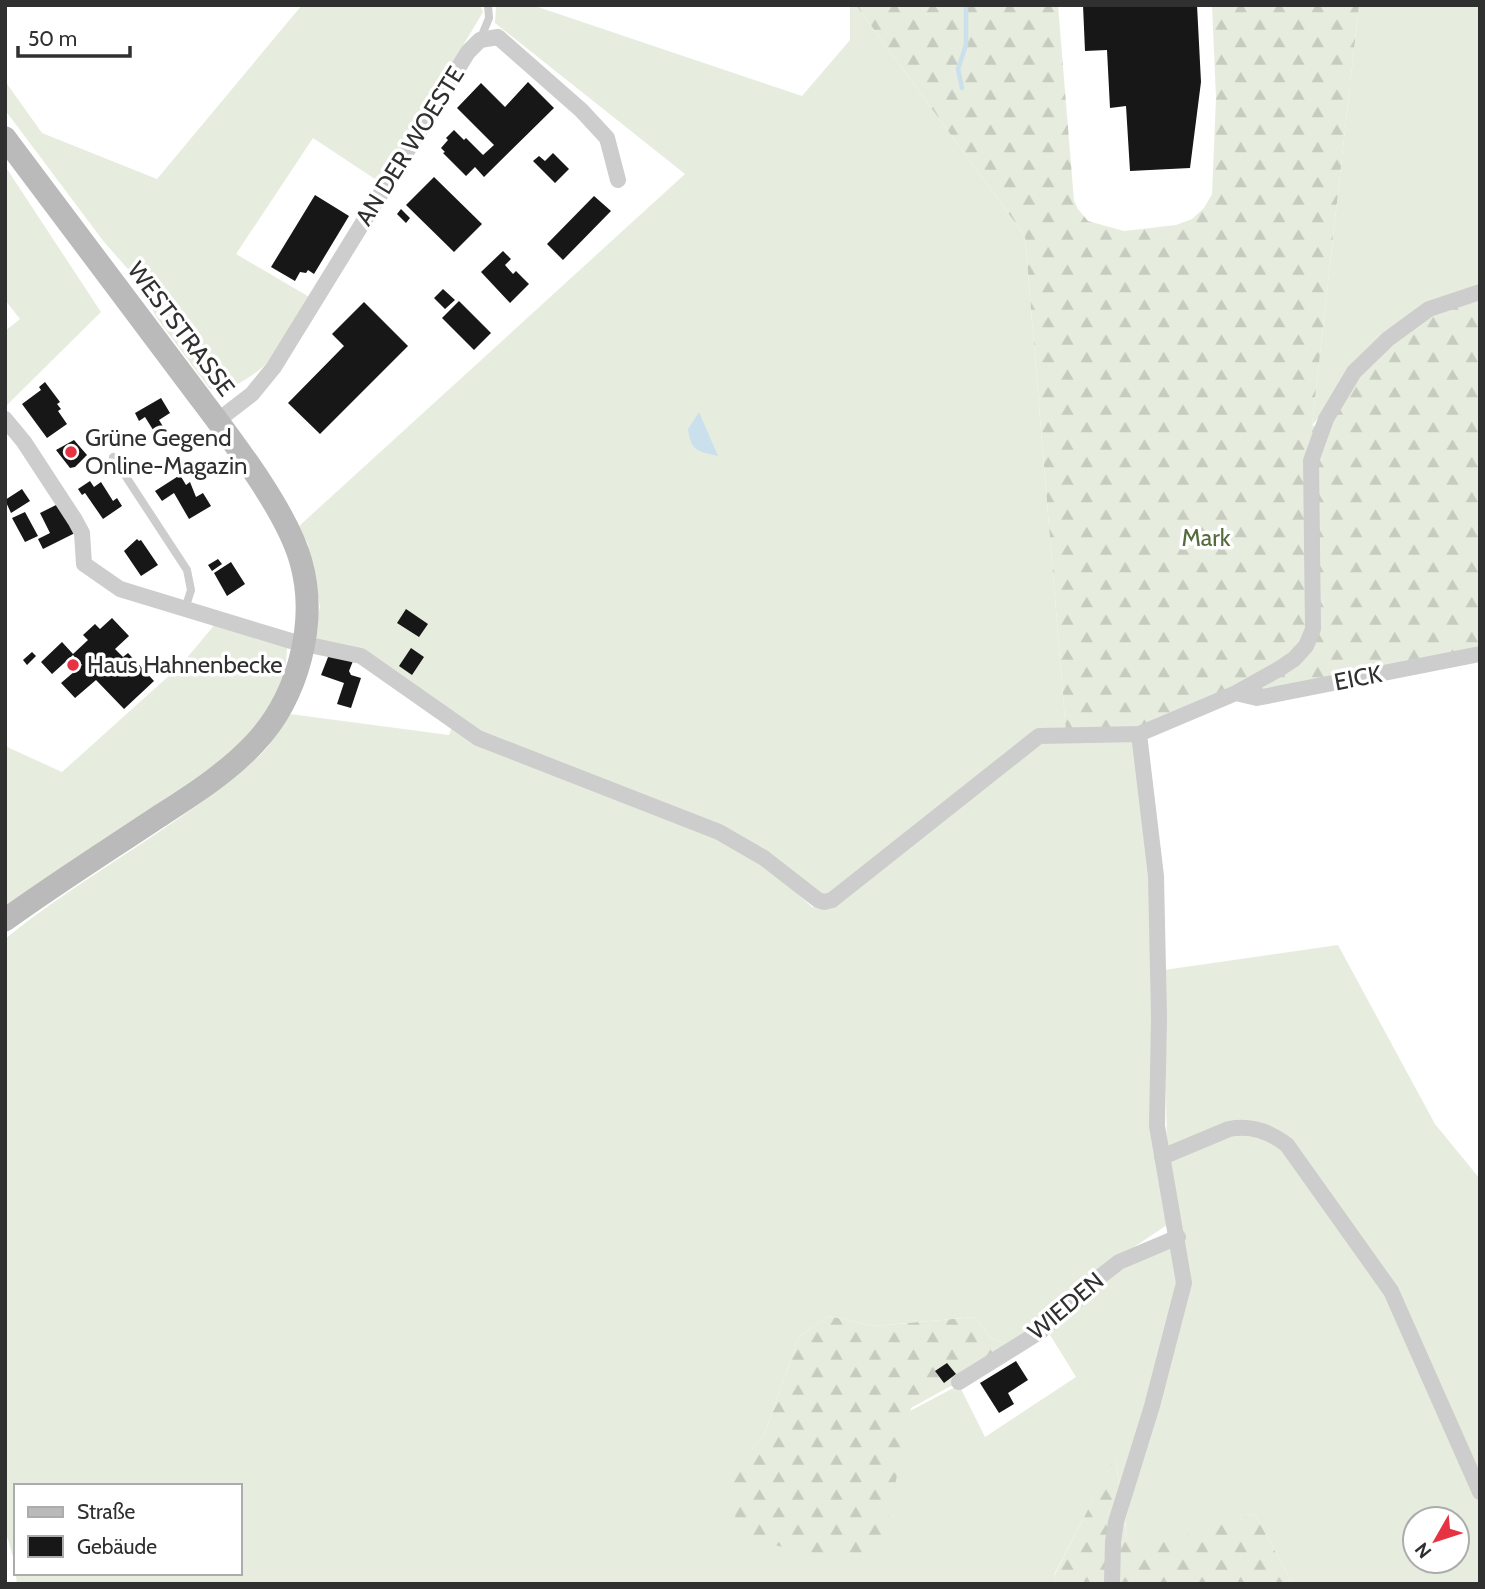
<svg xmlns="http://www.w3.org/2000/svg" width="1485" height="1589" viewBox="0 0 1485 1589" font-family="Cabin,sans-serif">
<defs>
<pattern id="forest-firs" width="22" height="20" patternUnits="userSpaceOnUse" patternTransform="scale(1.75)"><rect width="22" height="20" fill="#e6edde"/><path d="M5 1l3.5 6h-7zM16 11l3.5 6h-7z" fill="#c6ccbf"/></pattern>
</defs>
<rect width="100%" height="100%" fill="#fff"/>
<path fill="#e6edde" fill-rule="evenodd" d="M302,5h178l3,7 -102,171 -68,-45 -77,116 75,44c-13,20 -25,43 -40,61 -12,13 -45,38 -62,29l-52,-70 -22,-41 -31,-35 -99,-132v-29l37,52 115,46z
M496,5h36l270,91 48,-56v-35h6l169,231 41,496 -29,1 -211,165 -60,-44 -285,-120 -120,-81 -51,-14 10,-32 -12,-63 -10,-17 387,-353 -190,-151z
M1359,5h121v282l-128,83 -40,56z
M5,166l96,146 -96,95v-76l15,-12 -15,-19z
M216,623l71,25c-1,15 -2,34 -10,48 -12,23 -32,42 -49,60l-223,151v-161l57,26 119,-107z
M290,714l159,21 4,-11 263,115 47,23 49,45 16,1 212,-168 98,-3 12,141 17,347 -42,28 -87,77 -27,15 -19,-6 -17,-22 -101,9 -46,-10 -29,21 -35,98 -36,46 153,67 29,-137 49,-26 26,52 91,-60 -29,-47 76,-62 52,-27 7,43 -59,222 -8,-48 -61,117 2,9h-1039l-3,-23 -9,-32v-590c80,-65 177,-114 253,-182 13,-11 22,-29 32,-43zM16,1486h224v87h-224z
M1338,945l97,179 45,55v307l-88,-197 -103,-147 -37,-19 -85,30 -3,-183z
M1251,1131l35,15 104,145 90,204v89h-187l-38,-70 -107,34 -21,-11 -2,-16 63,-235 -21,-128 44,-20zM1415,1519h42v42h-42z"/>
<path fill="url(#forest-firs)" d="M856,5h202l16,196 4,8 10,12 36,10 52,-6 16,-6 12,-11 8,-14 4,-96 -4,-93h147l-47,421 16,-3 26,-46 77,-64 49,-17v356l-216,42 -25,-6 -101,44h-72l-41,-496z
M828,1316l46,10 101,-9 17,22 19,6 -53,37 -47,26 -29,140 -33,15 -91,-22 -22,-21 -8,-40 36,-45 35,-98z
M1115,1457l12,80 21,10 107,-33 38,70h-237l-2,-8z"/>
<path fill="#cae0ed" d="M699,412l19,44c-20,-5 -27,-4 -30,-27z"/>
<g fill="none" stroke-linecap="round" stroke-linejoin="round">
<path stroke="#cae0ed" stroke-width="4.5" d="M962,88l-4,-19 8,-24v-40"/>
</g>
<path fill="#171717" d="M1083,5h114l4,77 -11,86 -60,3 -4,-65 -16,2 -3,-58 -22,1z
M528,82l26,26 -70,69 -9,-10 -9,9 -23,-23 2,-1 -4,-4 7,-8 -2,-2 8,-8 10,10 2,-2 17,17 11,-10 -37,-37 24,-25 24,24z
M553,153l16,16 -14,14 -22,-22 6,-5 6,5z
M434,177l48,47 -28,28 -48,-47z
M315,195l34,21 -35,58 -6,-4 -2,3 -6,-1 -5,9 -24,-14z
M594,196l17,15 -48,49 -16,-16z
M401,209l9,9 -4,5 -9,-9z
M503,251l8,8 -6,6 8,9 3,-3 13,13 -19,19 -29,-31z
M443,289l12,11 -10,9 -11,-11z
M459,301l32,32 -17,17 -32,-32z
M364,302l44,44 -88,88 -32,-31 56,-57 -12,-12z
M45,382l15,20 -3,2 4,5 -3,2 9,13 -20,14 -25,-34 19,-14 -2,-3z
M161,398l9,15 -11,7 5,8 -9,5 -10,-16 -6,4 -4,-8z
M74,440l13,15 -12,12 -5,1 -14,-18z
M180,475l6,10 4,-3 6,15 7,-4 8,13 -22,13 -15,-26 -12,8 -7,-10z
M90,481l4,6 7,-5 12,19 4,-3 5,8 -19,13 -18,-26 -3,2 -4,-6z
M22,489l8,12 -19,12 -6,-13z
M60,503l15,30 -32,16 -5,-10 12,-6 -10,-20z
M25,512l13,24 -13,6 -13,-24z
M137,539l2,2 2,-1 17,25 -17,11 -17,-25z
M218,559l4,5 -10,7 -4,-6z
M231,562l14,22 -18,12 -13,-23z
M406,609l22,15 -9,13 -22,-14z
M112,618l17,18 -14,13 8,8 5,-4 26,28 -30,28 -28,-29 -21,18 -14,-15 21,-18 -9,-10 -21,19 -11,-12 21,-20 11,12 15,-14 -5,-5 12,-11 5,5z
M411,648l13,9 -12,18 -13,-9z
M32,652l4,4 -9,9 -4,-5z
M330,652l23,9 -4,10 2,4 10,3 -10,30 -14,-4 7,-21 -23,-8z
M1016,1361l12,19 -20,13 6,11 -15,9 -19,-30z
M947,1363l9,11 -12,9 -9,-12z"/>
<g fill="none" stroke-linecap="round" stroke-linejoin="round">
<path stroke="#cdcdcd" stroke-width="8" d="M480,40l9,-22 -1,-13
M113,457l74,113 4,20 -6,19"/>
<path stroke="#cdcdcd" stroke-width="16" d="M5,419l19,23 51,78 7,13 2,31 36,25 171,52 70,15 117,82 241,94 45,26 54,42 6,2 8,-2 207,-164 100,-2 97,-41 43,-24 15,-10 12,-13 7,-17 -2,-168 15,-42 28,-47 34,-33 41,-30 51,-17
M217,421l35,-27 22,-27 194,-315 12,-12 18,-3 83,73 26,28 11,42
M1236,693l21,5 223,-44
M1162,1157l67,-28c22,-4 40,2 58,16l104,146 89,201
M959,1382l82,-51 32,-27 28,-28 18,-14 59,-25
M1112,1584l1,-42 3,-20 36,-116 32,-123 -27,-157 2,-109 -3,-141 -17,-142"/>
<path stroke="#bababa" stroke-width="23" d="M5,138c62,82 123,164 184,245 35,47 97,124 112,179 17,61 -3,135 -46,181 -28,30 -63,52 -97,74 -51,34 -103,67 -153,103"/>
</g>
<g fill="#e73242" stroke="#fff" stroke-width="2.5">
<circle cx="71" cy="452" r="7"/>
<circle cx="73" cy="665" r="7"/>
</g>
<g text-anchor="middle" stroke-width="7" stroke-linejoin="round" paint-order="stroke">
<g font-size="24" fill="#303030" stroke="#fff">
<text transform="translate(410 146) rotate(-58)" y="8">AN DER WOESTE</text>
<text transform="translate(181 329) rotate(53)" y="8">WESTSTRASSE</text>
<text transform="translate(1358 678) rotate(-11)" y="8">EICK</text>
<text transform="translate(1066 1306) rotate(-40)" y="8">WIEDEN</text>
</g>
<g font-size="24" fill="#303030" stroke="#fff" text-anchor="start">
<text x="85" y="446">Grüne Gegend<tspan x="85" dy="28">Online-Magazin</tspan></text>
<text x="87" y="673">Haus Hahnenbecke</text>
</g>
<g font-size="24" fill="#546c3c" stroke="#fff">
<text x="1206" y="546">Mark</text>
</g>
</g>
<rect width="1485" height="1589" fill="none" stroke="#303030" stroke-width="14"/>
<rect x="14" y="1484" width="228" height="91" fill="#ffffff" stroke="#acacac" stroke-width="2"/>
<rect x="28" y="1507" width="35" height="10" fill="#bababa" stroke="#acacac" stroke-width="2"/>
<text x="77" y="1519" font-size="21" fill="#303030">Straße</text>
<rect x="28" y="1536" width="35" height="21" fill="#171717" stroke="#acacac" stroke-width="2"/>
<text x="77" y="1554" font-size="21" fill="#303030">Gebäude</text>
<g transform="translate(1436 1540) rotate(231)"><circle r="33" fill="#ffffff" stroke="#acacac" stroke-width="2"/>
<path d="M0-5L12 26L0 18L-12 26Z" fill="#e73242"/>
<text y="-10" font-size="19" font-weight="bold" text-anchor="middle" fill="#303030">N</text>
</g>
<path d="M18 46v10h112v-10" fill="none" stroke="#303030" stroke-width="3.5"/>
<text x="28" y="46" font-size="21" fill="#303030" stroke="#ffffff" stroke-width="5" paint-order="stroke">50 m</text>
</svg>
